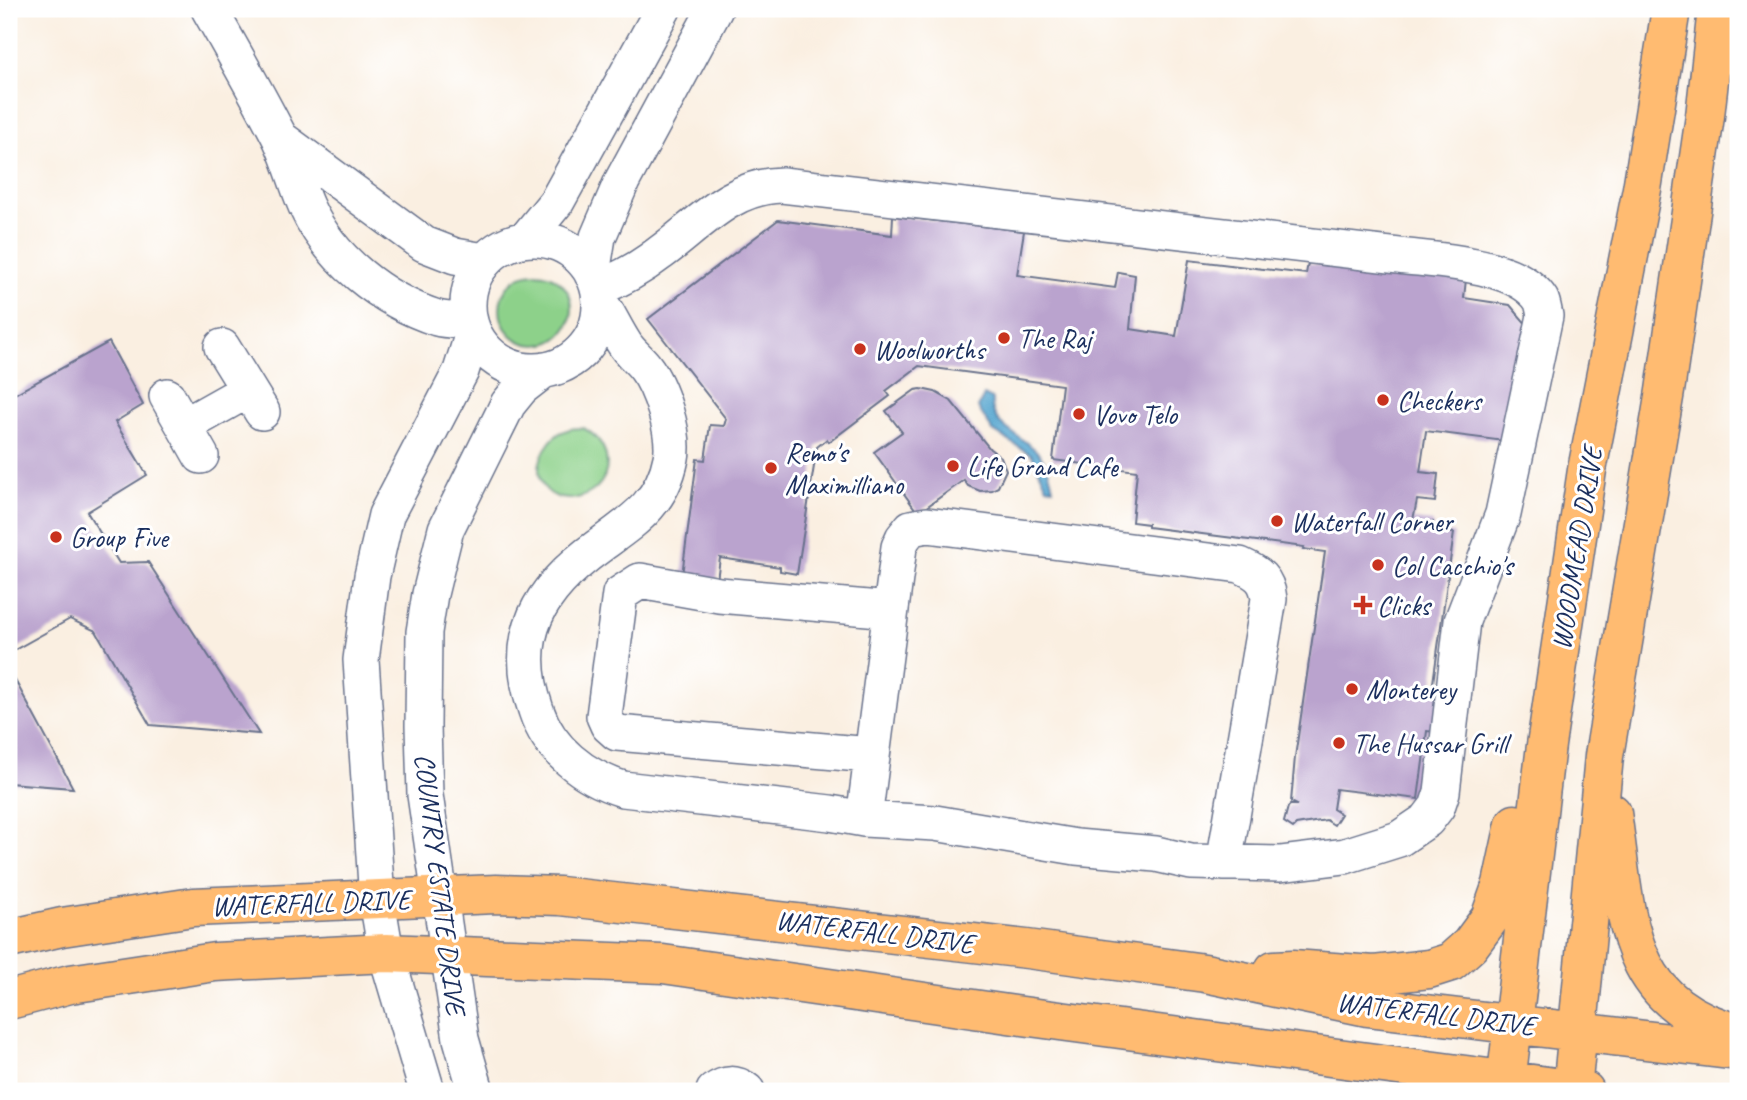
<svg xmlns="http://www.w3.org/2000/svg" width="1747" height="1100" viewBox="0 0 1747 1100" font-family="Caveat,sans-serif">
<rect width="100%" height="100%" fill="#fff"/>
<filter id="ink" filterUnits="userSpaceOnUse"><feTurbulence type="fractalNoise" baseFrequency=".0143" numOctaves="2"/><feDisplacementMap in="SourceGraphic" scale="14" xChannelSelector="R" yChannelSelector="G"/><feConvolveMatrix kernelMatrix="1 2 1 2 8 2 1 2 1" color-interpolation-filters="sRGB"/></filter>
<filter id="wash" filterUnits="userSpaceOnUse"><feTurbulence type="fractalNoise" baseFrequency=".00686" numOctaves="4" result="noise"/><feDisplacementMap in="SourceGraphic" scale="28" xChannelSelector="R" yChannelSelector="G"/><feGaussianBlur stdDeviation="1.57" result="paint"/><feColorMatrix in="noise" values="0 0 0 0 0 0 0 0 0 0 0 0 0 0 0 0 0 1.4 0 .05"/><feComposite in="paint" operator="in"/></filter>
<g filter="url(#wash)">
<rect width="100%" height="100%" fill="#faefe1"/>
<path fill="#8dd18a" stroke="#548074" stroke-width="2" d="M500 309a36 36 0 1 1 72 0a36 36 0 1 1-72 0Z
M583,428c12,6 20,15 23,28 9,42 -55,60 -66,22 -5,-18 10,-43 27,-48 5,-2 11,-2 16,-2z"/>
<path fill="#55a5cf" stroke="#386a96" stroke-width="2" d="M984,395l8,4c-3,30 35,37 49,57 7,9 10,21 12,32l-6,-1 -15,-32 -39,-24 -15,-23z"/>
<g id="blocks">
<path fill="#baa3ce" d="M893,216l131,15 -7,44 98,13 3,-16 17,3 -5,54 46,7 13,-76 117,14 2,-11 23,3 1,-3 134,16 -2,19 46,7 18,21 -16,116 -86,-11 -6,41 18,2 -3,28 -18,-2 -4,20 20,2 -1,9 22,2 -22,157 19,1 -5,42 -19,-2 -9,68 -82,-10 -3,20 8,5 -7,11 -8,-5 -30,5 -3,3 -9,-6 4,-15 2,-2h7l-6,-3 4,-45 30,-205 -22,-3 1,-2 -156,-20v-3l-16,-2 5,-51 -84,-11 9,-75 -143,-19 -33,25 4,5 -61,46 -2,-3 -10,8 -20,127 -17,-3v-4l-60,-9 -3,22 -35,-5 15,-116 8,1 5,-35 14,1 2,-7 -78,-100 130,-99 114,15z
M109,342l34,63 -28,17 32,53 -60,37 32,51 29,-1 111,172 -109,-9 -54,-94 -26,-12 -61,34v-256z
M921,389l14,3 16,9 39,48 11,8 5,13 -8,17 -6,3 -12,1 -12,-5 -4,-6 -46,33 -44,-61 28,-20 -16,-21 29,-21z
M9,669l64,119 -64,-5z"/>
</g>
</g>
<g filter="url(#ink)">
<use href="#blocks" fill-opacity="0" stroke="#69728c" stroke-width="2"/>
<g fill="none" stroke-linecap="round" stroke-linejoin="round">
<g stroke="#69728c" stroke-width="38">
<path id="minor" d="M209,9c24,42 48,84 70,127 11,22 17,47 27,70 24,53 76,94 131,112 10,3 22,2 32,3
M280,138l144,106 31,12 29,5
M526,239l31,-38 106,-192
M468 305a66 66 0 1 1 132 0a66 66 0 1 1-132 0Z
M592,274l6,-37 24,-56 93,-172
M598,288c21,-8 44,-21 62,-35 39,-28 70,-67 122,-68l617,71c39,5 119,7 142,44 2,4 3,11 4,16l-42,198 -41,107 -20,171 -5,15 -10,13 -28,19 -54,17 -65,8 -89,-2 -35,-8 -80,-7 -141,-24 -71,-4 -34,-6 -207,-24c-39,-12 -74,-39 -87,-79 -26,-74 3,-121 63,-164 34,-25 63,-42 72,-88 5,-24 -11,-72 -26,-91 -6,-8 -16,-15 -21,-24 -9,-14 -15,-28 -24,-41
M222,347l40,65
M167,396l34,60
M184,426l64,-36
M871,755l-254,-22 -9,-8 -4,-9 16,-122 20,-13 79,14 172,15
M864,819l35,-272 4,-9 8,-10 16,-3 313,40c18,8 27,14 29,34l-45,264
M427,1091l-41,-138 -9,-53 -16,-240 11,-84 14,-61 75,-144 12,-38
M476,1091l-15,-52 -36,-244 -2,-69 1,-94 6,-38 16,-65 62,-125 13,-16 23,-18
M714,1091c11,-8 22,-9 33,0"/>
</g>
<g stroke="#69728c" stroke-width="41">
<path id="major" d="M1612,813c15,99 9,191 126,220
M9,939l53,-12 131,-20 303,-13 64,2 467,53 178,24 162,34 371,44
M1274,970l19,-1 81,6 55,-6 22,-7 19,-17 20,-27 12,-34 13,-60
M9,1000l61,-16 145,-22 171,-9 277,11 352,51 570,76
M1505,1091l41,-346 41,-275 55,-281 29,-180
M1572,1091l32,-335 61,-365 40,-275 12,-107"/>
</g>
<use href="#minor" stroke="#fff" stroke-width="35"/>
<use href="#major" stroke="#ffbb71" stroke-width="38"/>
</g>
</g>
<g fill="#c8321e" stroke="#fff" stroke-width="2.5">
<circle cx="1004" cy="338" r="7"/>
<circle cx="860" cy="349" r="7"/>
<circle cx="1383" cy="400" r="7"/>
<circle cx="1079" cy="414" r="7"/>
<circle cx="953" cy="466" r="7"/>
<circle cx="771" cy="468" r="7"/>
<circle cx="1277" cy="521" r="7"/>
<circle cx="56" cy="537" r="7"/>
<circle cx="1378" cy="565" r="7"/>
<path d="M1359.5 594.5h7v7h7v7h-7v7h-7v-7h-7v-7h7z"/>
<circle cx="1352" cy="689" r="7"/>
<circle cx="1339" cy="743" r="7"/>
</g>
<g text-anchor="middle" stroke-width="6" stroke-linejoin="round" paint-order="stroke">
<g font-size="28" fill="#1b2f5e" stroke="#fff" text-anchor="start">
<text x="1018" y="348">The Raj</text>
<text x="874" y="359">Woolworths</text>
<text x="1397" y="410">Checkers</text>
<text x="1093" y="424">Vovo Telo</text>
<text x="785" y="462">Remo's<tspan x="785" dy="32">Maximilliano</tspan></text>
<text x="967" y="476">Life Grand Cafe</text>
<text x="1291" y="531">Waterfall Corner</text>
<text x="70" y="547">Group Five</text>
<text x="1392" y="575">Col Cacchio's</text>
<text x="1377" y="615">Clicks</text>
<text x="1366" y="699">Monterey</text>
<text x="1353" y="753">The Hussar Grill</text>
</g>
<g font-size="28" fill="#1b2f5e" stroke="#fff">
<text transform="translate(1576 548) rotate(-81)" y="10">WOODMEAD DRIVE</text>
<text transform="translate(441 884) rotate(83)" y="10">COUNTRY ESTATE DRIVE</text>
<text transform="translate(311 902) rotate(-2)" y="10">WATERFALL DRIVE</text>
<text transform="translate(875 931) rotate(7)" y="10">WATERFALL DRIVE</text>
<text transform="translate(1436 1013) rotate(7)" y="10">WATERFALL DRIVE</text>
</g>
</g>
<rect width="1747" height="1100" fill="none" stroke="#fff" stroke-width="35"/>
</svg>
